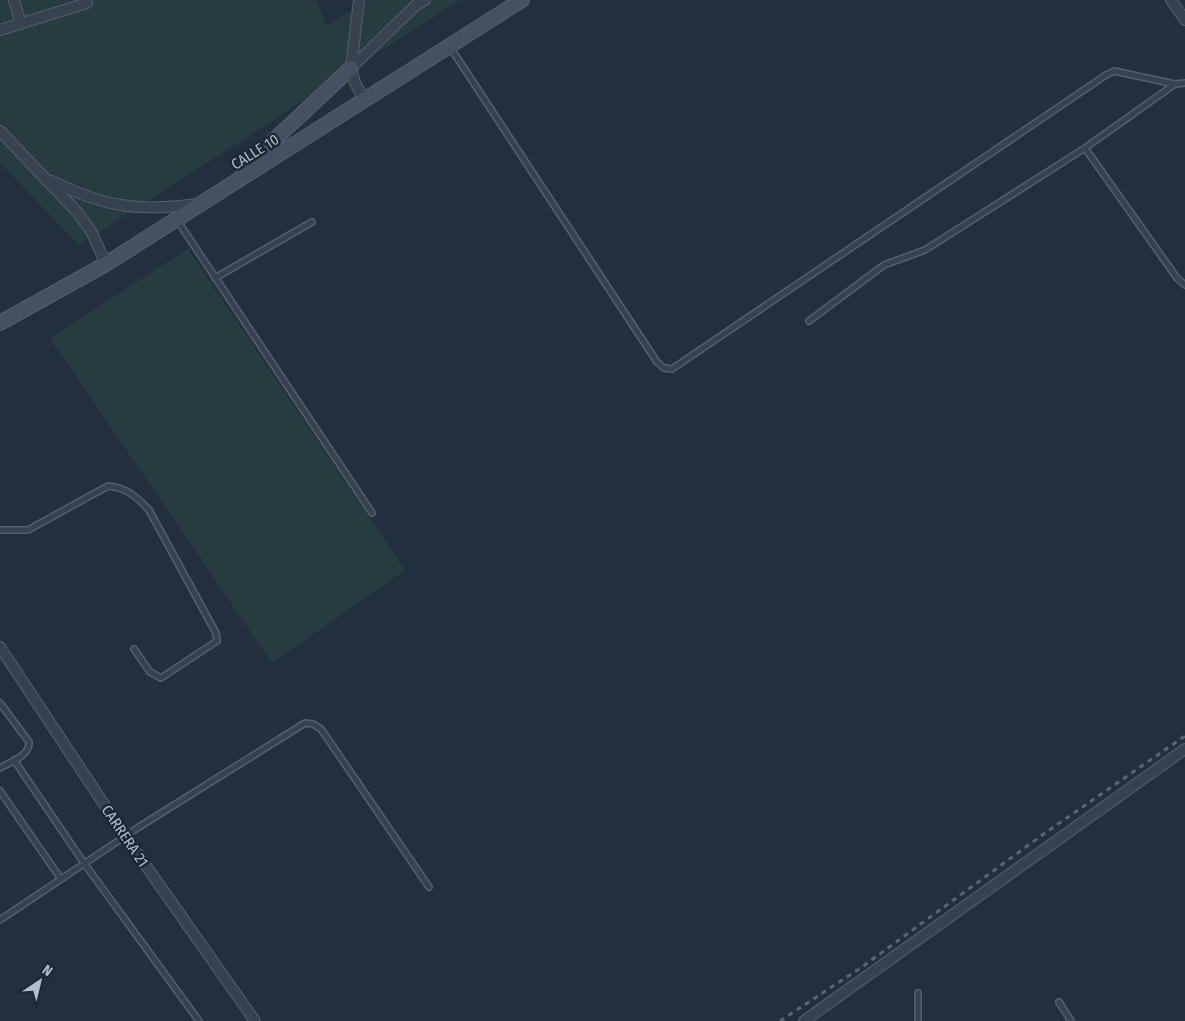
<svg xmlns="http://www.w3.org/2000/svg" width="1185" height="1021" viewBox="0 0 1185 1021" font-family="'Fira Sans Condensed',sans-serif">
<rect width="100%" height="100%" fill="#242f3e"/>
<path fill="#263c3f" d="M0,0h316l11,25 44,-25h89l-381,245 -79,-82z
M188,249l217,321 -133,93 -222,-325z"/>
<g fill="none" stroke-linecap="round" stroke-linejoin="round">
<g stroke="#565f6c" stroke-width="8">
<path id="service" d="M450,47l207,315 7,6 8,1 434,-294 8,-4 61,13
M1085,148l90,-64 10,-1
M177,220l195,293
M215,278l97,-56
M809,321l75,-56 41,-15 160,-102 92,130 8,7
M0,530h28l80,-44c19,2 28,10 41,24l67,123 1,8 -56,37 -11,-6 -16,-23
M0,703l29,39c1,14 -19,20 -29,26
M14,760l70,103 115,158
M0,791l61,88
M0,920l139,-93 166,-104 8,1 8,5 108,158
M1059,1002l12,19
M918,1021v-28"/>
</g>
<g stroke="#565f6c" stroke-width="12">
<path id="minor" d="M14,0l7,24
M359,0l-8,68 4,15 10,18
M1171,0l14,20
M0,30l87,-27
M351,68l65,-63 9,-5
M0,131l77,81 14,19 15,33
M52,181c52,26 87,31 145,23
M0,647l125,189 130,185
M804,1021l381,-272"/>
</g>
<g stroke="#565f6c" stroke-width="16">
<path id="secondary" d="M243,172l31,-32 77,-72
M0,323l106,-59 416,-264"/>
</g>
<use href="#service" stroke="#38414e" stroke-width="5"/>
<use href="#minor" stroke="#38414e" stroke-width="10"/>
<use href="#secondary" stroke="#465061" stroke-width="14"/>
<path stroke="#5a6575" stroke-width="3" stroke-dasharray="5 5" stroke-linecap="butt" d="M780,1021l82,-54 183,-134 140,-97"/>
</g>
<g text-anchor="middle" stroke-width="5" stroke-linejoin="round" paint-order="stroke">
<g font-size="15" fill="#b4bcc9" stroke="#1d2633">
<text transform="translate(255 152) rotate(-32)" y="5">CALLE 10</text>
<text transform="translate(125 836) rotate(56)" y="5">CARRERA 21</text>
</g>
</g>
<g transform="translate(40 981) rotate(35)" stroke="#1d2633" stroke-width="4" paint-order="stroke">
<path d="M0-4L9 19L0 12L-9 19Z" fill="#b4bcc9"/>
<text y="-8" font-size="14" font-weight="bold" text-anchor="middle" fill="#b4bcc9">N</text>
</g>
</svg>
